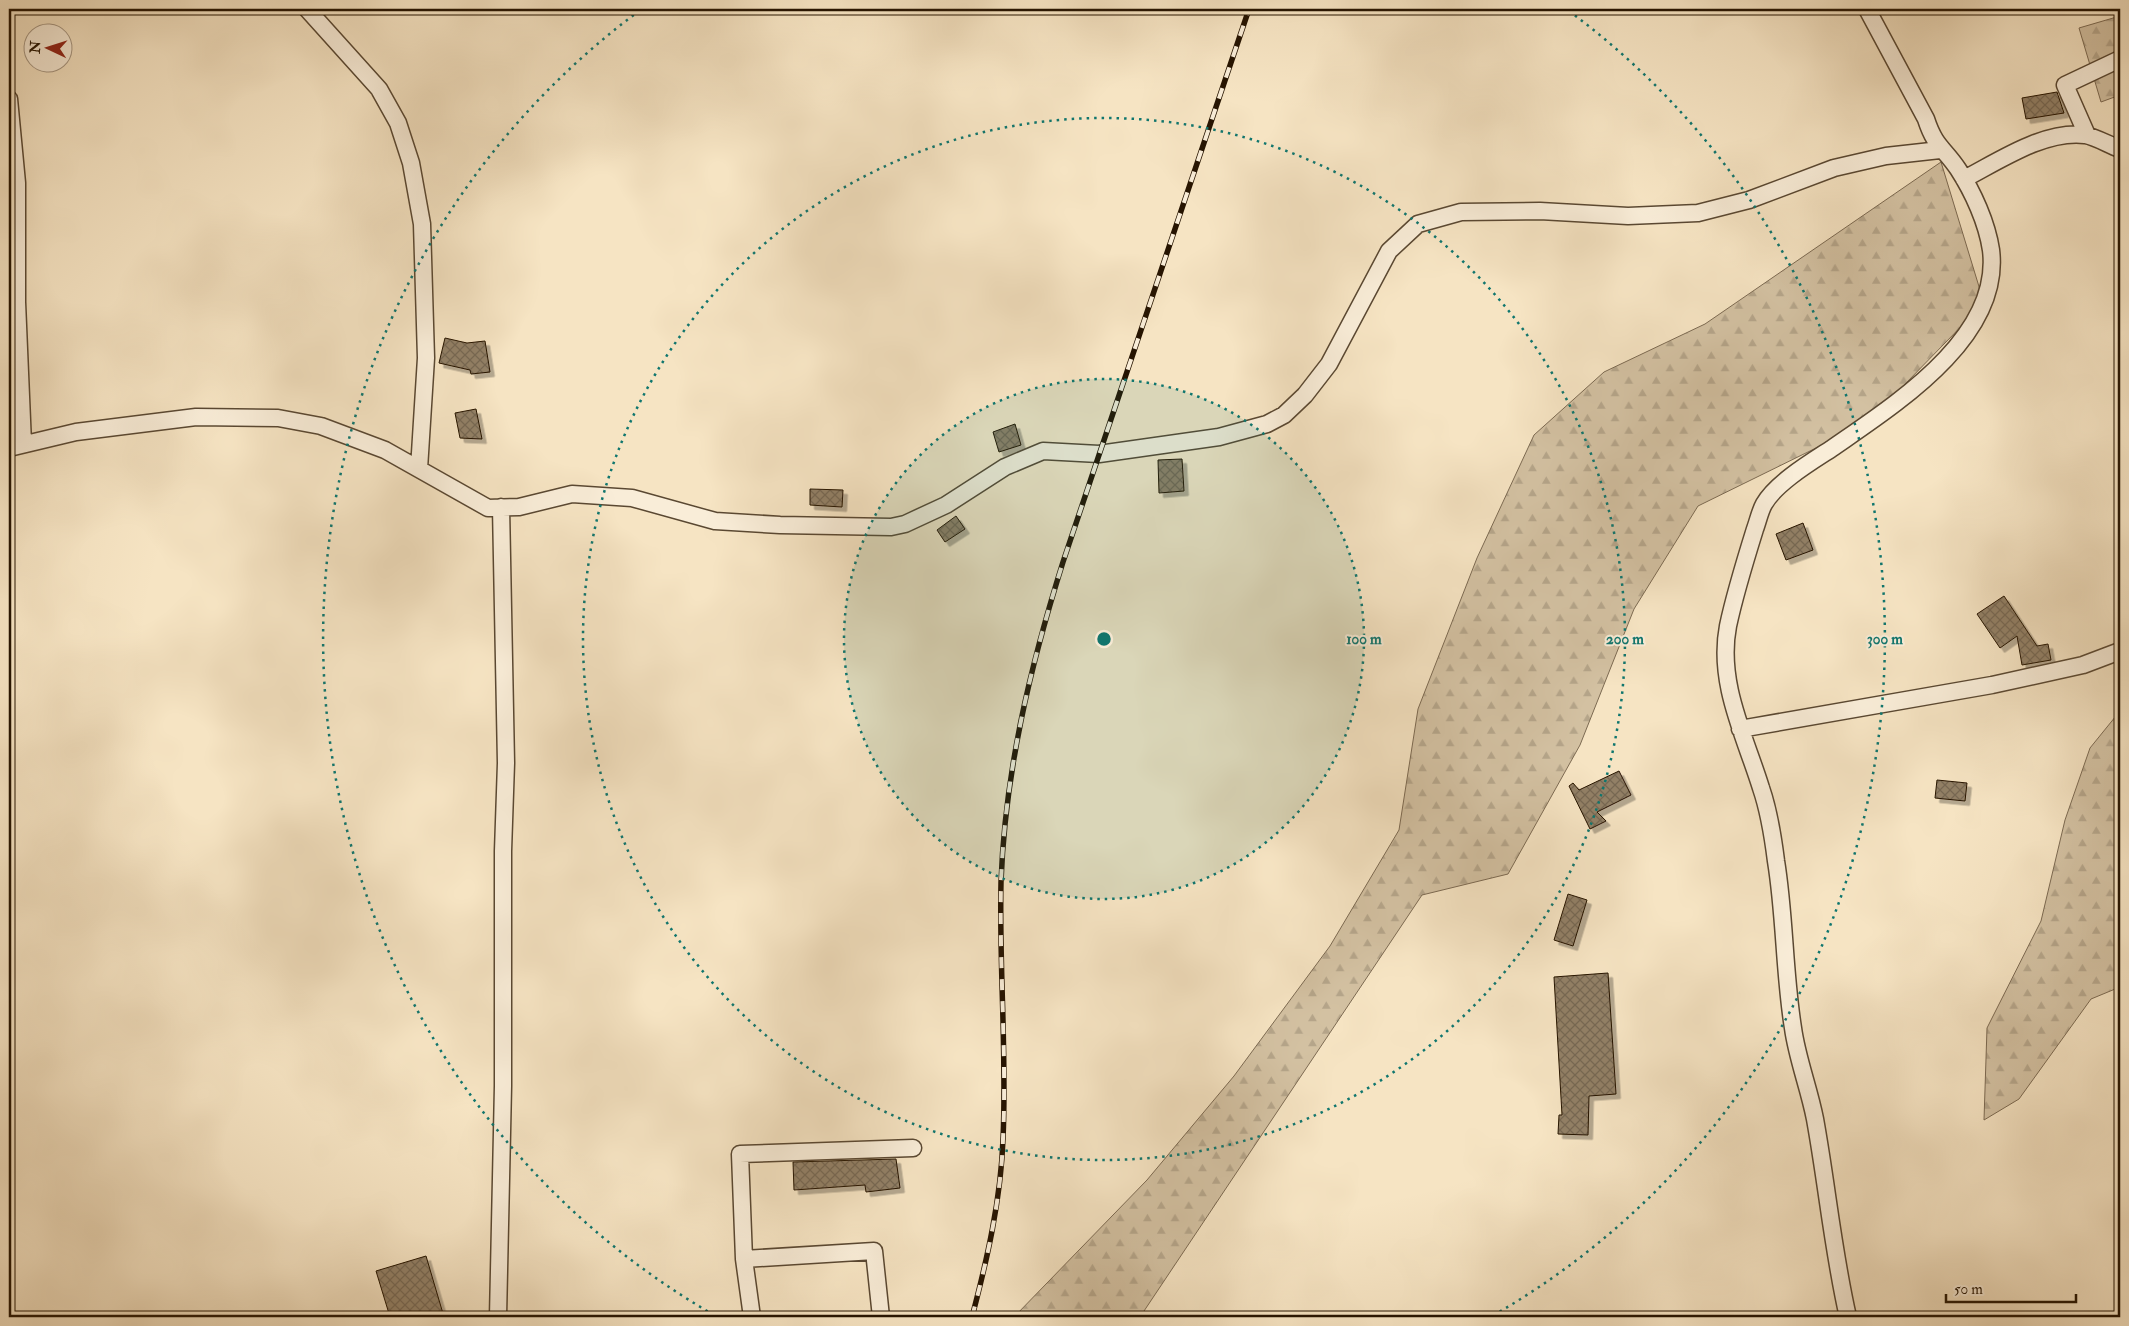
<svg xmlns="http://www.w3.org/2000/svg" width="2129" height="1326" viewBox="0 0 2129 1326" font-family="'IM FELL Double Pica',serif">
<defs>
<pattern id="forest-firs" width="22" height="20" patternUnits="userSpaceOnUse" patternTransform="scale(1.25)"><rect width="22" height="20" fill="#d3c1a2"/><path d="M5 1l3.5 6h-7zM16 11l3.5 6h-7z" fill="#b5a58a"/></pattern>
<pattern id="building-cross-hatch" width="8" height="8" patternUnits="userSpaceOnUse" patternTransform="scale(1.25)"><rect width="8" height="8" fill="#928066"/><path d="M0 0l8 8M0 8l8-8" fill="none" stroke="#776852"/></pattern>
<filter id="shadow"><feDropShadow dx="4.5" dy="4.5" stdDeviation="0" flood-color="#0004"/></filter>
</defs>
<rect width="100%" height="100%" fill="#f6e4c3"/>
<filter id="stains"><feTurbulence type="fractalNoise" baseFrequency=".004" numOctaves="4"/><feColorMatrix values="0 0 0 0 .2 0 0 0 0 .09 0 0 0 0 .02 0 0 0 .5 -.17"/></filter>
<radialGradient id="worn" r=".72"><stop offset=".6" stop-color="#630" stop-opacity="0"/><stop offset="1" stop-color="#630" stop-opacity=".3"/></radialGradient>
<path fill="url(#forest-firs)" stroke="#7c6a52" d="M2120,16v79l-19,7 -22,-74z
M1941,162l43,141 -117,120 -169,83 -64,103 -54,136 -72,129 -86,21 -282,422h-126l133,-137 87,-104 96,-130 69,-116 19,-121 59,-151 57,-123 70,-63 101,-48z
M2120,711v276l-29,12 -72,100 -35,21 3,-92 54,-107 24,-101 25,-72z"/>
<path fill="url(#building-cross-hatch)" stroke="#261401" filter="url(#shadow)" d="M2057,92l7,21 -38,6 -4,-21z
M445,338l22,5 18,-2 5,31 -19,2 -1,-4 -31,-7z
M476,409l6,30 -22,-1 -5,-25z
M1015,424l6,21 -22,7 -6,-20z
M1182,459l2,32 -25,2 -1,-33z
M810,489l33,1 -1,17 -32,-2z
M956,516l9,13 -20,13 -8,-12z
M1803,523l10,27 -27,10 -10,-26z
M2004,596l33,50 11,-2 3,16 -29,5 -5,-29 -17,12 -23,-34z
M1619,771l12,24 -34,17 9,9 -16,8 -21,-43 4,-3 6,7z
M1937,780l30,3 -2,18 -30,-3z
M1568,894l19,6 -14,46 -19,-6z
M1608,973l8,121 -27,2 -1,39 -30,-1 1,-19h3l-8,-138z
M896,1159l4,29 -34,4 -1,-7 -71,5 -1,-28z
M426,1256l18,61h-54l-14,-46z"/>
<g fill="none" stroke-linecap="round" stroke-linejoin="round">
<g stroke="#5a4832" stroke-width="19">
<path id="street" d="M307,9l72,80 19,34 13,40 11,61 4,134 -7,111
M9,99l8,84v119l6,142
M2087,135l-22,-50 55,-26
M1964,179c35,-18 80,-49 121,-44 11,2 24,10 35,14
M9,448l67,-16 120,-15 82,1 43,8 64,24 103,58 31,-1 53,-13 60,4 83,23 65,4 111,2 14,-3 41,-19 59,-38 38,-16 56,3 120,-17 48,-13 17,-9 21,-20 24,-31 60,-113 29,-27 43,-12 79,-1 88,5 70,-3 51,-13 85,-32 52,-12 54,-6
M1740,729l252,-44 91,-20 37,-14
M744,1259l130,-8 7,66
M498,1317l5,-231v-235l3,-88 -5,-256
M752,1317l-8,-58 -4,-105 173,-6
M1848,1317c-15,-65 -21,-132 -33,-198 -6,-31 -18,-61 -22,-91 -9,-56 -8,-112 -17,-167 -3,-24 -7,-50 -15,-73 -16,-52 -44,-105 -33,-162 7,-33 17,-65 27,-97 3,-8 5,-18 9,-25 12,-21 47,-42 67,-55 63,-44 171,-111 160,-199 -4,-27 -18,-58 -33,-81 -14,-21 -23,-22 -32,-50l-59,-110"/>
</g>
<use href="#street" stroke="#f9edd8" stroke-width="16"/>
<g stroke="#261401" stroke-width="5.5">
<path id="rail" d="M972,1317c15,-57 29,-118 31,-178 4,-85 -4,-171 -2,-257 4,-110 29,-215 62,-320l186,-553"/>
</g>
<use href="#rail" stroke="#f9edd8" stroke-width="4" stroke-dasharray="11" stroke-linecap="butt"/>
</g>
<circle cx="1104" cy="639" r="260" fill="#0f766e" fill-opacity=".12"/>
<g fill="none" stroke="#0f766e" stroke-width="2.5" stroke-dasharray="2.5 5">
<circle cx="1104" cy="639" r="260"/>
<circle cx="1104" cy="639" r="521"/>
<path d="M714 1315A781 781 0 0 1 639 11M1569 11A781 781 0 0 1 1494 1315"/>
</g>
<circle cx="1104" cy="639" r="8" fill="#0f766e" stroke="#f9edd8" stroke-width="2.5"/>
<g font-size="15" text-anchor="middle" font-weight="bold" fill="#0f766e" stroke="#f9edd8" stroke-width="4" stroke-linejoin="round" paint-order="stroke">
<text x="1364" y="644">100 m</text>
<text x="1625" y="644">200 m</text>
<text x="1885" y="644">300 m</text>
</g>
<rect width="2129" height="1326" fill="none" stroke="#f6e4c3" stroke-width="30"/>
<rect x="10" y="10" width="2109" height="1306" fill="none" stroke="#261401" stroke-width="2.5"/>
<rect x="15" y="15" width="2099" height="1296" fill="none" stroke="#261401"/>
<g transform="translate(48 48) rotate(274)"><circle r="24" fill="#f9edd8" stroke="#a59682"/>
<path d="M0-4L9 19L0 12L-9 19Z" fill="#8f2418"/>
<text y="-8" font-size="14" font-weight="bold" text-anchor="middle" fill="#261401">N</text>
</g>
<path d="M1946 1294v8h130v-8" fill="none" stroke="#261401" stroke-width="2.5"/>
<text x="1954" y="1294" font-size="15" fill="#261401" stroke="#f9edd8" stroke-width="4" paint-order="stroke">50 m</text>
<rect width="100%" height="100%" filter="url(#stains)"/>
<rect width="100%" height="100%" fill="url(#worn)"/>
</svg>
